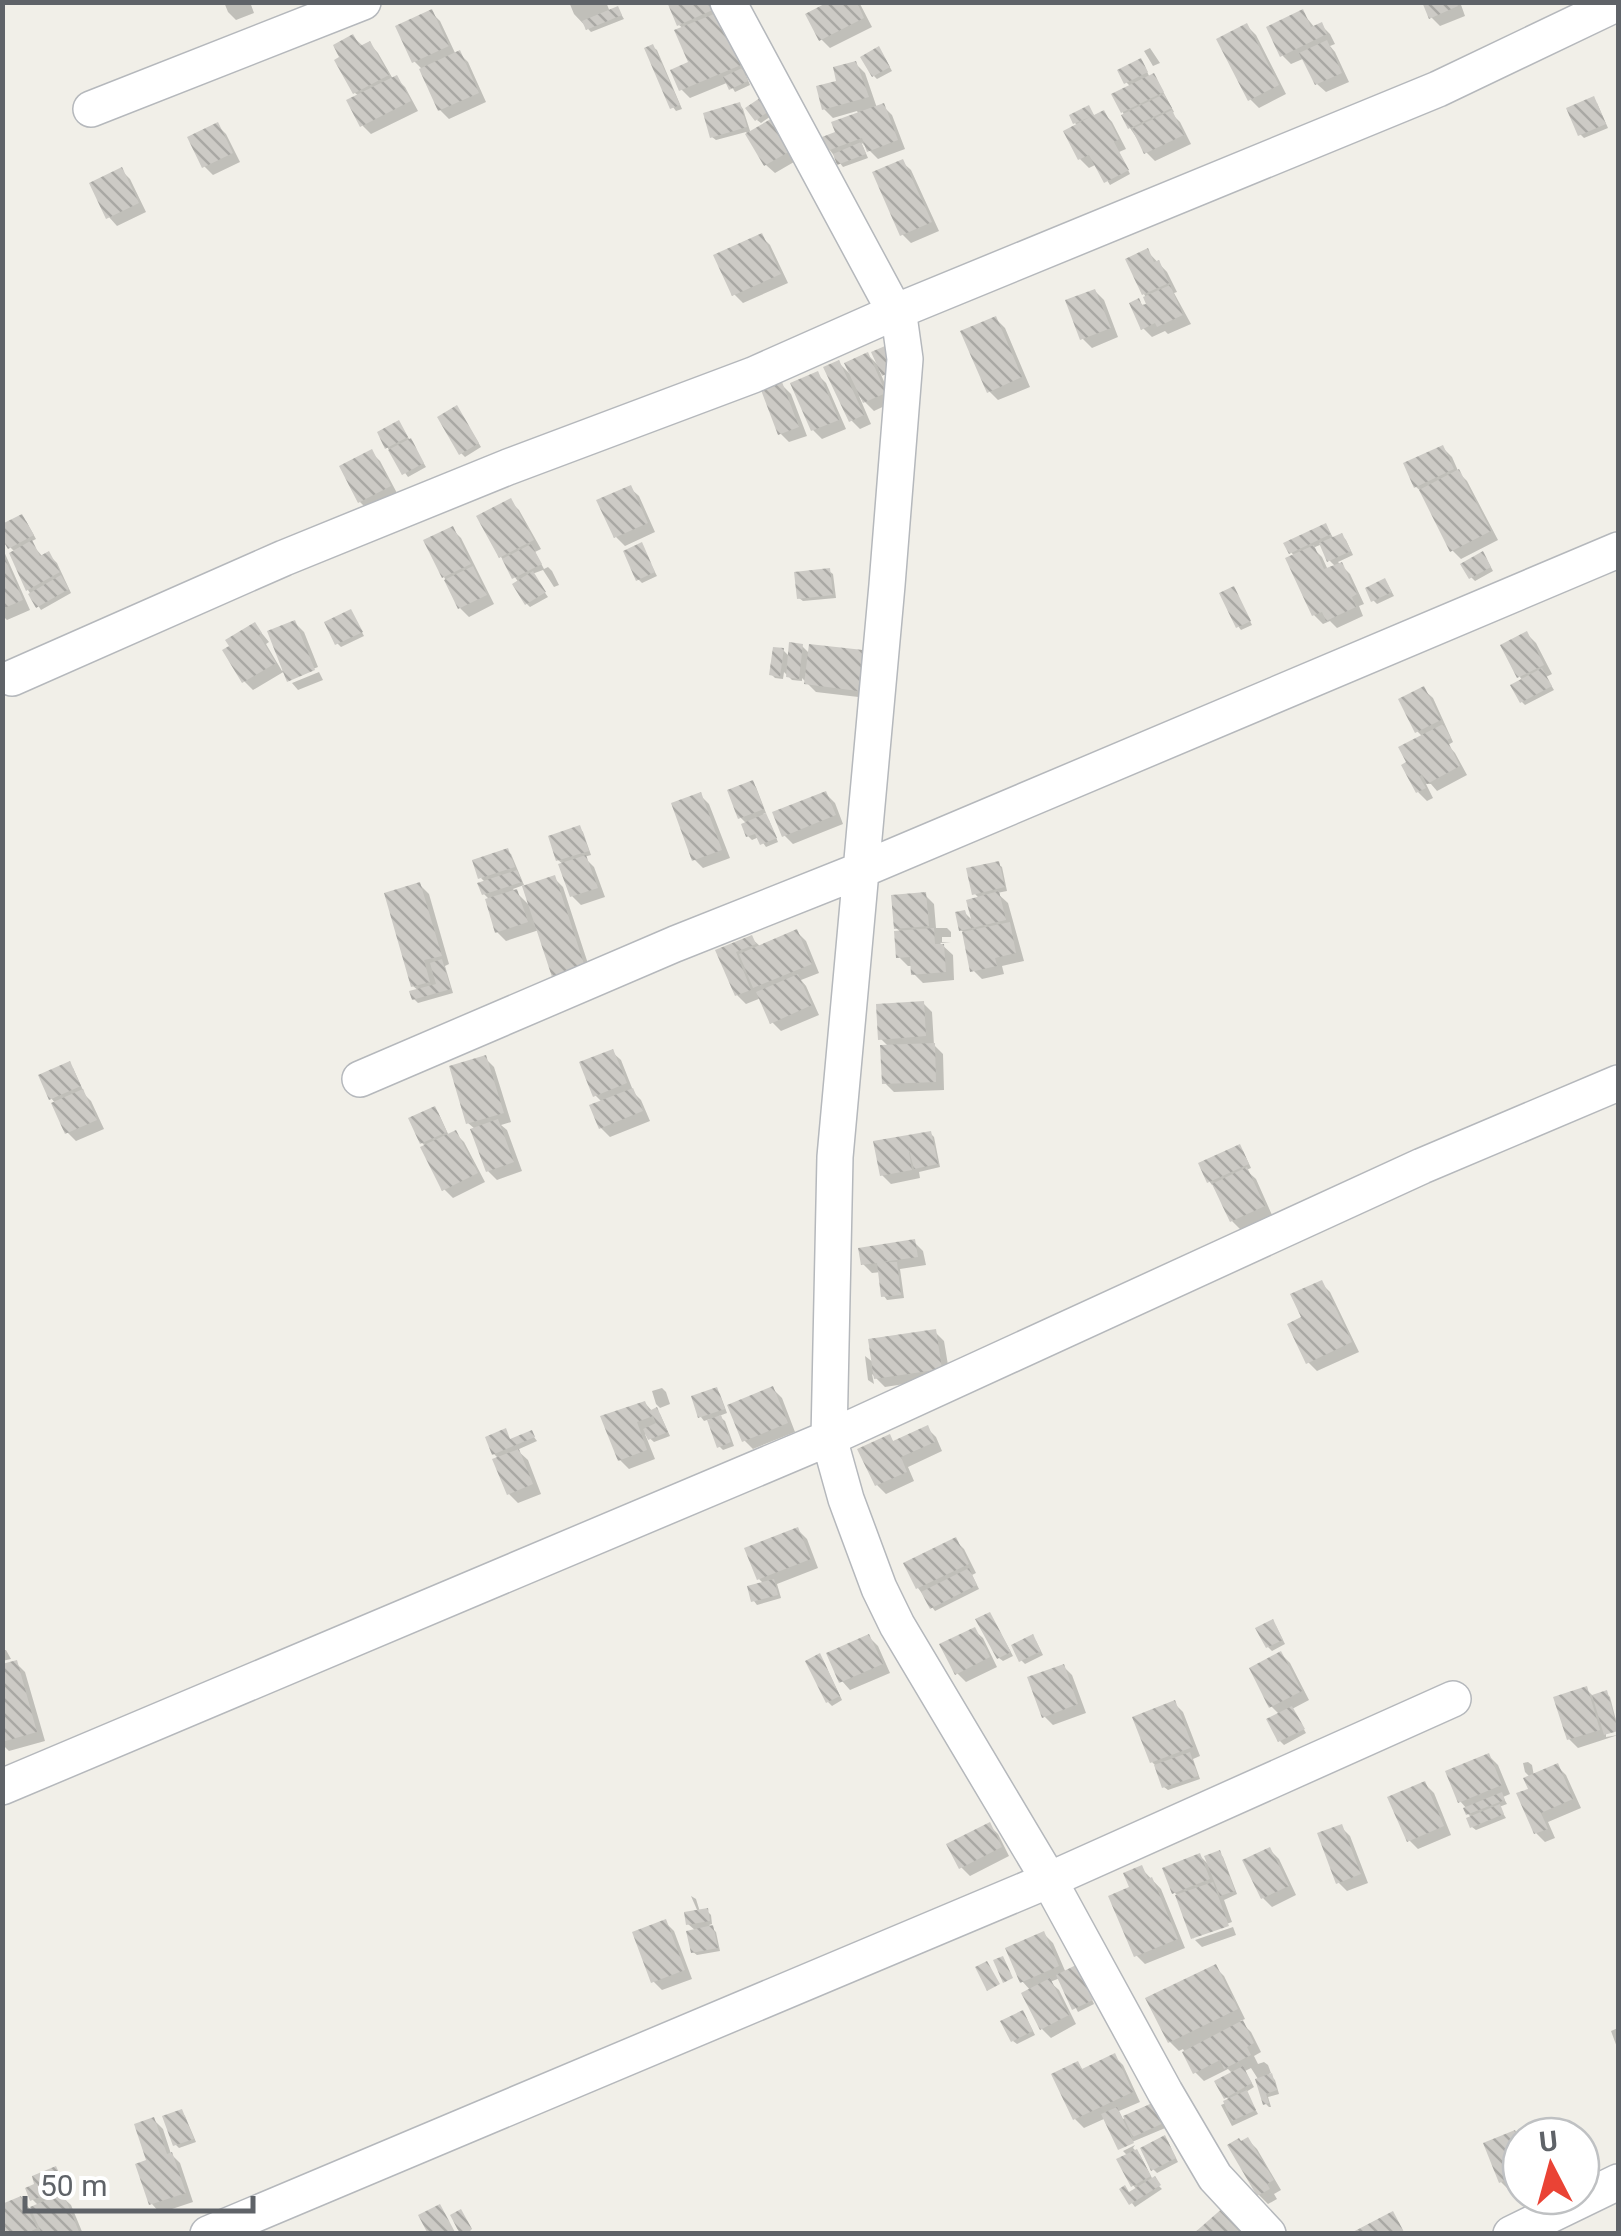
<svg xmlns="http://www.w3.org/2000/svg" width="1621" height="2236" viewBox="0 0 1621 2236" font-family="Roboto,sans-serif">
<defs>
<pattern id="building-back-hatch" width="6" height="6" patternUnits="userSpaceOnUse" patternTransform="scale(2.5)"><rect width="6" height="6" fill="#cccac5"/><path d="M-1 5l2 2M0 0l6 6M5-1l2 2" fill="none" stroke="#a9a8a4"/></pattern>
</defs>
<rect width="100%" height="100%" fill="#f1efe8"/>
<path fill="#0003" fill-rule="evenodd" d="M224,2h26l4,11 -18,7 -8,-8z
M569,2h37l4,10 8,-3 6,10 -33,13 -17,-18z
M718,2l31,72 -3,1 4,10 -15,7 -6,-10 -39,16 -9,-9 11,-26 -8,-34 -5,-4z
M834,2h25l13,25 -42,21 -9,-9z
M1425,2h35l5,14 -25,10 -8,-8z
M431,12l9,9 16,34 3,-2 9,9 18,40 -37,17 -9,-9 -19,-42 -7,-7z
M1302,12l13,16 6,-3 9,9 5,10 -5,2 5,6 14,30 -23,10 -9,-8 -12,-26 -14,6 -9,-9z
M1247,26l9,9 30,59 -27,14 -9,-9z
M353,37l11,10 6,-3 8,9 15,26 3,-1 9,9 13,24 -47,23 -9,-9 -3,-29 -4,-3z
M653,47l4,3 25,59 -6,2 -3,-4z
M1150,48l10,15 -7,3 -9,-15z
M882,53l10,18 -15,8 -3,-3z
M856,64l9,9 12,35 6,-2 9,9 13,34 -27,10 -17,-17 7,16 -25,9 -14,-18 10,-15 20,-19 -2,-4 -24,7 -9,-9 15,-26z
M1144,65l6,13 7,2 17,32 -3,1 9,9 11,22 -36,17 -9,-9 -16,-24 -15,-33 16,-8 -5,-5z
M769,101l8,11 -16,11 -4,-3z
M1597,103l11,25 -24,10 -4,-4z
M740,105l3,4 8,25 55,21 -31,18 -9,-8 -20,-33 -30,8 -4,-3z
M1089,108l6,9 9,-4 8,9 14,27 -7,3 11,22 -20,11 -13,-21 -8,4 -9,-9 -2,-33 -3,-3z
M217,125l9,9 14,28 -27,13 -9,-9z
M902,162l9,8 28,61 -28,12 -9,-9z
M121,170l9,9 16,33 -29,14 -8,-9z
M761,236l9,9 18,38 -45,20 -9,-9z
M1147,251l20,21 10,20 -3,1 17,31 -23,10 -3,-3 -13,6 -9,-9 -5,-27 7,6 5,-2 -6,-11z
M1095,291l9,9 14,37 -26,11 -9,-9z
M996,319l9,9 25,59 -32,13 -9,-9z
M884,349l4,29 -9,-8 14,32 -19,9 -15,-15 12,28 -11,5 -9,-9 -12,-57 14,14 15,-22 13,13z
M817,374l9,9 20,46 -24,10 -9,-9z
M782,385l9,9 16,42 -18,6 -9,-9z
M460,412l21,35 -16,10 -4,-4z
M402,427l24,40 -18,10 -21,-30z
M1443,448l9,9 7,16 8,8 31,59 -37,19 -9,-9 -28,-56 -8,-7z
M371,452l9,9 18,34 -29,16 -9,-9z
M630,488l9,8 16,36 -30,14 -9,-9z
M510,501l9,9 22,39 -6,3 9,17 4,-2 4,4 7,14 -5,2 -11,-17 -11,4 16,23 -18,10 -3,-3 -8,-21 -18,-26z
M26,521l10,18 -6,3 13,15 5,-3 9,9 14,30 -30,17 -13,-20 -13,-38 -5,-5z
M1326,526l8,13 8,-3 4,4 7,15 -15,7 12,12 14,30 -5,2 4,10 -26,12 -7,-7 -7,3 -9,-9 -19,-58 -4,-5zM1322,544l7,16 7,7 -8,3 -6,-13 -9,-9z
M452,529l9,9 33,66 -25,13 -9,-9 -16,-31z
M641,545l16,31 -15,7 -4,-4z
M2,547l28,63 -23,10 -5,-5z
M1486,558l7,13 -18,10 -4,-4z
M829,571l4,3 3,24 -33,3 -4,-3z
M1388,585l6,11 -17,8 -4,-4z
M1234,589l18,36 -11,5 -3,-4z
M351,612l13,24 -23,11 -4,-4z
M295,623l9,9 14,35 -28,11v3l-5,-10 -32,19 -9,-9 11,-56 14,17 -3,2 16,27 3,-2z
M1527,634l9,9 16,31 -6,3 8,13 -29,15 -3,-3 1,-21 -3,-4z
M802,646l8,8 52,-1 9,9 -4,36 -51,-6 -14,-14v3l-10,-1 -8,-8 -1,7 -8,-1 -4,-4 12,-24 7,7z
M319,672l4,8 -25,10 -6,-7z
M1424,690l9,8 20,44 -5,3 7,8 12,22 -30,16 -6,-7h-5l7,14 -6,3 -9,-9 -13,-26 18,-29 -6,-6z
M752,783l4,4 10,26 -3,1 6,6 9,22 -12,5 -7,-10 -7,3 -4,-4 -1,-12 -7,-7z
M826,794l9,9 8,21 -50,20 -9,-9z
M700,795l9,9 21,54 -27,10 -9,-9z
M580,828l3,4 8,23 -7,2 10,10 11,30 -24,8 -9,-9 -8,-31 -6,-5z
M507,851l4,3 13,31 -11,4 19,19 22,-30 9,9 29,89 -29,9 -9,-9 -15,-46 -33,11 -9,-9 -7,-32 -6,-6 2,-11 -5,-5z
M998,864l4,3 5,24 -10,2 11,10 16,58 -22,5 2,8 -22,5 -9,-9 -9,-37 -3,-3 3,-18 10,10 6,-23 -5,-5z
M420,885l9,9 20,70 -4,2 8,27 -35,10 -4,-4 5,-8 -6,-5z
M925,895l9,9 2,24h11l4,4v5h-9v5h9l-11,1 13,12 1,25 -31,3 -9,-9 -1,-8h-5l-9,-9 3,-24 -6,-5z
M797,932l9,9 13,32 -18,7 5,6 13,29 -38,16 -9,-9 -11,-24 -15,6 -9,-9 -19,-44 33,-13 10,9z
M923,1003l9,9 2,33 9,9 1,36 -50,2 -9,-9 4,-36 -8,-8z
M612,1052l9,8 13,33 7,7 9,21 -40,16 -9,-9 2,-25 -8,-8z
M485,1058l9,9 17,55 -10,3 6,5 15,41 -25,9 -9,-9 -13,-42 -7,-6z
M73,1068l10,22 -2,1 10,10 13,28 -28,12 -9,-9 -11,-28 -5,-6z
M438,1112l11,24 6,-3 9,9 21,40 -32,16 -9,-9 -18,-42 -4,-4z
M930,1133l4,4 6,30 -21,5 1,6 -29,6 -9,-9 -6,-32z
M1243,1151l8,17 -5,2 10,9 16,36 -31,15 -9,-9 -17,-37 -3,1 -3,-4z
M914,1242l9,9 3,14 -26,4 4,29 -17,2 -3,-4 -3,-24 -9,1 -9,-9z
M1321,1283l9,9 29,60 -42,19 -9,-9 -4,-44z
M935,1332l9,9 6,36 -65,10 -13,-13 2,10 -6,-4 -3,-24 9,7z
M662,1388l4,4 4,12 -10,4 -4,-4 -4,-13z
M773,1389l9,9 13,34 -42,17 -9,-9z
M716,1390l4,4 7,19 -8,3 6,5 9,25 -11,4 -4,-4 -9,-27 -6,2 -3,-4z
M645,1403l8,9 4,-2 3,4 10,22 -16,6 -9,-8 10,25 -26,10 -9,-9z
M927,1428l9,9 6,14 -34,16 6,14 -28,13 -9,-9 12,-48 6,6z
M505,1431l6,10 20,-8 6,8 -20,9 11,10 13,34 -23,9 -9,-9 -10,-35 -5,-5 -6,-16z
M798,1530l9,9 11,29 -41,16 4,14 -24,7 -3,-4 10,-17 -5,-5z
M955,1540l9,9 12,24 -4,2 7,14 -44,22 -17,-23 -11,-24z
M993,1619l20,37 -10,5 -4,-3z
M1276,1626l9,18 -13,7 -4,-4z
M974,1630l9,8 14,29 -31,15 -9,-9z
M869,1637l9,9 12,27 -40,17 -8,-9z
M1036,1641l7,14 -18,9 -4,-4z
M2,1650h4l5,9 -9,2z
M1281,1654l9,9 19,37 -17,9 14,24 -22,12 -4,-4v-26l-9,-9z
M823,1660l19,40 -10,6 -4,-4z
M16,1663l9,9 20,69 -36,10 -7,-7v-78z
M1063,1666l9,9 14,38 -33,12 -9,-9z
M1586,1689l8,8 12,-4 4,4 8,31 -12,4v5l12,-2 -40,13 -9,-9z
M1174,1703l9,9 17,44 -7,3 7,20 -32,11 -4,-3 -7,-20 -5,-5z
M1489,1756l9,9 12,29 -7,3 4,7 -8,3 7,11 -30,12 -4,-3 1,-8 -5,-5 -1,-5 -7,-8z
M1528,1762l4,3 2,11 23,-10 9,9 15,33 -33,14 7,16 -10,4 -9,-9 -6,-56 -5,-5 -2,-9z
M1425,1784l9,9 17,42 -33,14 -9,-9z
M989,1825l9,9 11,22 -39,20 -9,-9z
M1341,1827l9,9 18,47 -21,8 -9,-9z
M1270,1850l9,9 17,36 -24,12 -9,-9z
M1219,1853l4,4 14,37 -13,6 8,22 -38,13v4l-16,-43 -4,-4 26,-36 12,12z
M1141,1868l20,21 24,59 -40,16 -9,-9 -4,-67z
M691,1896l5,3 4,13 7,-1 4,4 1,9 -3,1 7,7 4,19 -23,4 -4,-3 3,-21 -8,-7 10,-12z
M665,1922l9,9 18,48 -30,11 -9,-9z
M1233,1927l3,8 -34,12 -7,-7z
M1044,1934l9,9 13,30 13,-1 15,32 -16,8 -18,-34 -10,4 9,8 17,34 -25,14 -9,-9 -11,-38 -9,-10z
M1215,1967l9,9 21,43 -5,2 11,11 10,20 -7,4 4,8 6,-2 4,3 3,8 -2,1 6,6 4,14 -11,3 3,10h-2l-3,-3 -8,-25 -7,-11 -6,3 9,16 -8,5 12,22 -26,12 -11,-21 9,-4 -4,-4 7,-23 -5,-5 -24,12 -9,-9 -12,-23 -4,2 -9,-9z
M1026,2017l9,18 -18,9 -4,-3z
M1618,2028v22l-7,-19z
M1114,2056l9,9 17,37 -21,9 4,8 35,-16 12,23 -50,21 -14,-29 -22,10 -9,-9 3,-55 6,7z
M182,2112l3,4 11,26 -17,6 -4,-4z
M154,2120l9,9 8,25 9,9 13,39 -33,11 -8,-9 -3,-43z
M1515,2133l6,6v47l-11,5 -9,-9z
M1248,2140l9,9 24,41 -7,4 3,5 -9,5 -9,-9 -29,-49z
M1168,2142l10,20 -21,11 -4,-4z
M1135,2145l-2,3 7,7 13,25 9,9 -27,18 -13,-17 8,5 7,-5 -4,-5 -5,-29 -5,-5z
M56,2169l6,10 -4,2 4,11 -3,2 12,11 12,29h-73l11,-35 10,11 8,-4 -7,-7 6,-14z"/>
<path fill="url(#building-back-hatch)" d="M667,2h48l2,6 -40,18z
M828,2h29l7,16 -45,23 -14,-27z
M1422,2h34l2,4 -29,13z
M618,6l4,9 -36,15 -4,-9z
M432,9l17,37 -37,17 -17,-37z
M1303,9l8,18 11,-5 5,12 -47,23 -14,-30z
M719,12l22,53 -62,26 -9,-21 18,-8 -14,-32z
M1247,23l32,62 -31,16 -32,-62z
M353,34l7,12 10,-5 19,34 -36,19 -19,-34 5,-3 -6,-12z
M1327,40l15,33 -27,12 -16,-32z
M653,44l27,61 -10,4 -26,-61z
M879,46l11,21 -18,10 -12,-20z
M460,50l19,43 -41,18 -19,-42z
M1141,58l7,14 -24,12 -7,-14z
M856,61l13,36 -47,13 -6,-24 20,-5 -3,-14z
M742,68l6,13 -19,9 -6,-13z
M1154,73l10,19 -43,21 -10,-19z
M397,75l14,26 -51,26 -14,-27z
M766,94l9,13 -20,14 -10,-13z
M1164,94l8,14 -44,21 -7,-14z
M1594,96l12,28 -28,12 -12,-28z
M740,102l7,25 -37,11 -7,-25z
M884,103l14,37 -31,12 -5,-14 -35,13 -5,-14 13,-5 -4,-10z
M1089,105l5,10 10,-5 15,29 -5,3 15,28 -25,13 -15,-28 -11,5 -15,-29 27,-14 -17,7 -4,-9z
M1172,110l12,25 -40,19 -12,-25z
M781,113l18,33 -35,20 -19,-32z
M218,122l15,31 -31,15 -15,-31z
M861,142l5,12 -29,11 -4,-11z
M903,159l29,63 -32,14 -28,-64z
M122,167l17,36 -33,16 -17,-36z
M762,233l19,41 -49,22 -19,-41z
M1148,248l6,14 5,-2 10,23 -27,12 -17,-36z
M1170,285l13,30 -26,12 -2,-4 -14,7 -12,-27 10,-5 3,7 4,-1 -3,-7z
M1095,289l16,39 -31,12 -15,-40z
M996,316l26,61 -35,16 -27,-62z
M885,346l10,24 -13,6 -11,-24z
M868,352l18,41 -23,10 -19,-40z
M839,360l25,55 -15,7 -26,-55z
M818,371l21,49 -28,11 -21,-48z
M782,382l17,45 -21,8 -17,-45z
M457,405l22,38 -20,12 -22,-38z
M399,420l9,17 -23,12 -8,-17z
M411,438l13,25 -22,12 -14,-25z
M1443,445l11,24 -40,19 -11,-25z
M372,449l19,37 -33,17 -19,-37z
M1459,469l32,62 -41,21 -31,-62z
M631,485l17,38 -34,15 -18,-38z
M511,498l23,42 -35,18 -23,-42z
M22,514l12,21 -26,14 -6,-10v-15z
M1326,523l5,11 -42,20 -6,-11z
M453,526l18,38 -29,14 -19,-38z
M1342,533l9,18 -24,11 -8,-19z
M32,540l8,16 9,-5 11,21 -34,19 -17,-38z
M642,542l13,30 -19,9 -13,-30z
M531,544l11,20 -30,15 -10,-20z
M1314,545l10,24 18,-7 15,32 -5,3 4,10 -30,14 -4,-9 -10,4 -27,-58z
M1483,551l8,16 -22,12 -9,-15z
M2,552l21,48 -21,9z
M473,566l14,29 -29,14 -14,-29z
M830,568l3,27 -36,4 -3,-27z
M533,571l13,21 -21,13 -13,-21z
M61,575l8,14 -33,19 -8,-14z
M1385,578l7,14 -21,10 -6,-14z
M1234,586l17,35 -15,7 -17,-35z
M351,609l12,23 -28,13 -11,-23z
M295,620l20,50 -28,12 -20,-51z
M255,622l7,11 -3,2 17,28 -34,20 -20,-33 7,-4 -4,-6z
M1527,631l17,34 -27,13 -17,-33z
M789,642l14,2 -4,35 -13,-2z
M809,644l54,6 -5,41 -54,-7z
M773,647l11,1 -4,29 -11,-2z
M1542,668l10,18 -32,17 -10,-18z
M1424,686l17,34 -26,13 -17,-34z
M1443,724l8,14 -4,2 13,26 -33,18 -5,-9 -3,1 7,12 -10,5 -15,-28 5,-3 -8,-15z
M753,780l11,29 -26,10 -11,-29z
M826,791l10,24 -54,22 -10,-25z
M701,792l21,58 -30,11 -21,-58z
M766,813l11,25 -17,7 -5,-11 -9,3 -5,-13z
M580,825l9,26 -33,10 -8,-25z
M508,848l7,19 -37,12 -6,-19z
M586,855l12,33 -28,9 -12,-33z
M999,861l6,26 -33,8 -6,-27z
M517,870l5,12 -40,13 -5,-12z
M555,875l30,92 -33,10 -30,-91z
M420,882l22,74 -18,4 6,22 -19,5 -27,-94z
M517,889l11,33 -33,11 -10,-34z
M999,891l7,29 -47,11 -4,-19 10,-2 3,10 3,-1 -5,-19z
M926,892l3,34 -35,3 -3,-34z
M1010,922l6,31 -21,5 2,8 -27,6 -8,-40z
M934,928l1,16h9l2,28 -35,3 -1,-18 -14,1 -2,-27z
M797,929l15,35 -59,24 -14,-34z
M752,935l4,9 -20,8 15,38 -16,6 -20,-46z
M442,959l9,30 -39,11 -3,-9 27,-7 -6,-21z
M798,974l14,31 -42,19 -14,-32z
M924,1001l2,35 -48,4 -2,-36z
M935,1043l1,39 -54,2 -2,-39z
M613,1049l14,34 -34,14 -14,-35z
M486,1055l18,58 -38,11 -17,-58z
M70,1061l11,25 -32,14 -11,-25z
M633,1088l10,23 -44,18 -10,-24z
M83,1089l14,31 -32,14 -14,-31z
M435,1106l12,26 -27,12 -12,-26z
M498,1119l16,43 -28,10 -16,-43z
M456,1130l22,43 -36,18 -22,-44z
M931,1131l7,33 -24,5 -6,-23 4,24 -32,6 -7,-35z
M1240,1144l9,20 -42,19 -9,-20z
M1247,1167l18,39 -35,16 -18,-38z
M915,1239l3,18 -36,5h15l4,33 -20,2 -4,-34 -16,2 -3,-17z
M1322,1280l30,62 -46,22 -19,-40 14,-7 -11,-23z
M936,1329l6,40 -68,10 -6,-40z
M773,1386l15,37 -46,19 -15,-37z
M717,1387l8,22 -27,9 -7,-22z
M645,1401l4,10 8,-4 11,25 -20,8 -5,-11 13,-6 -3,-7 -16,6 10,28 -29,11 -18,-45z
M721,1415l10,27 -14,6 -10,-28z
M928,1425l7,17 -34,15 6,15 -32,14 -18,-37 33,-15 3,7z
M506,1428l4,11 22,-9 3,7 -43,18 -7,-18z
M519,1449l14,35 -26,11 -15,-36z
M798,1527l13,32 -54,21 -13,-32z
M956,1537l13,27 -53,25 -13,-26z
M969,1568l8,17 -47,24 -9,-17z
M774,1579l4,16 -27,7 -4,-16z
M990,1612l21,40 -14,7 -22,-40z
M1273,1619l10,21 -17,8 -11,-20z
M975,1627l15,30 -35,18 -16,-31z
M869,1634l14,30 -44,19 -13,-30z
M1033,1634l8,17 -22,11 -8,-17z
M1281,1651l21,40 -33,17 -20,-40z
M820,1653l20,43 -14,7 -21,-42z
M17,1660l20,72 -35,10v-78z
M1064,1664l14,40 -36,14 -15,-41z
M1587,1686l13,44 -33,10 -14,-43z
M1607,1690l11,41 -14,4 -12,-40z
M1175,1700l18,47 -43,16 -18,-46z
M1292,1706l13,23 -27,13 -12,-23z
M1190,1752l8,24 -36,12 -8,-23z
M1489,1753l13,32 -44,18 -13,-32z
M1558,1763l15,36 -32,14 7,16 -14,5 -18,-41 12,-4 -5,-11z
M1425,1781l19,45 -37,16 -20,-45z
M1502,1792l3,8 -39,15 -3,-7z
M1500,1804l4,10 -34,14 -4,-10z
M990,1822l12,25 -43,22 -13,-25z
M1342,1824l19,50 -25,10 -19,-51z
M1270,1847l19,39 -28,13 -19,-39z
M1220,1850l15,41 -15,5 -16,-40z
M1200,1853l10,26 -38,15 -10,-26z
M1142,1865l6,14 4,-2 26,62 -44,18 -26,-61 21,-9 -6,-14z
M1213,1882l16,44 -38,13 -16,-44z
M708,1908l2,13 -24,4 -2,-13z
M666,1919l19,51 -34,13 -19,-51z
M713,1925l5,23 -27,5 -5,-22z
M1044,1931l15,35 -39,17 -15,-35z
M1003,1956l10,22 -10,5 -10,-23z
M987,1961l13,23 -13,7 -12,-24z
M1216,1964l22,45 -70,34 -23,-45z
M1076,1965l17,35 -21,10 -16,-35z
M1050,1978l19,37 -29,15 -19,-37z
M1023,2010l10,21 -22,11 -11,-21z
M1243,2020l11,23 -7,4 4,8 -27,14 -4,-9 -27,14 -11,-22z
M1115,2053l18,39 -60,28 -22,-46 27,-13 4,8z
M1243,2066l9,17 -28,16 -10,-18z
M1272,2073l5,17 -11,4 3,9 -6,2 -8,-26z
M1247,2090l9,20 -24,11 -9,-20z
M1159,2100l9,21 -35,16 -10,-21z
M1117,2107l17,36 -16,7 -17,-36z
M182,2109l12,30 -21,7 -11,-30z
M154,2117l13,37 5,-2 14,41 -37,12 -14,-41 11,-4 -12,-36z
M1515,2130l6,14v30l-22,9 -16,-40z
M1165,2135l11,23 -25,13 -11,-23z
M1248,2137l26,43 -7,4 3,5 -13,7 -30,-51 12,-7 2,3z
M1137,2149l14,27 -20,11 -15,-28z
M56,2166l4,9 -4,2 4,12 -30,12 -5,-13 9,-4 -2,-8z
M1155,2176l6,9 -32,20 -10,-16 6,-4 4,7z
M63,2193l17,41h-38l-12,-27z
M21,2196l16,32 -11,6h-19l-5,-10v-20z
M440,2204l16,30h-28l-10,-19z
M1225,2206l24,28h-27l-3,-3 -3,3h-23z
M461,2209l11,20 -2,2 2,3h-12l-10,-19z
M1393,2211l12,23h-56z"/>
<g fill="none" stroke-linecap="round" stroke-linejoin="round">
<g stroke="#b5b8bc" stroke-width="38">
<path id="street" d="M728,2l167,310 5,11 5,36 -18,226 -52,572 -6,281 17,61 33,89 18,37 152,255 116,212 50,85 53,57
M91,109l272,-107
M12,678l272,-120 224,-91 245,-92 142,-63 543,-223 180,-86
M360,1079l315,-135 186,-74 757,-320
M2,1787l827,-349 593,-272 196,-83
M208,2234l841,-354 404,-181
M1511,2234l107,-52"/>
</g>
<use href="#street" stroke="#fff" stroke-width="35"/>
</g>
<rect width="1621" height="2236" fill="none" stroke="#5f6368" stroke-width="10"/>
<g transform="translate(1551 2166) rotate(354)"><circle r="48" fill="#ffffff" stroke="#bfc1c3" stroke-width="2.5"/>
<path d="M0-8L18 38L0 25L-18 38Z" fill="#ea4335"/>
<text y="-15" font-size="28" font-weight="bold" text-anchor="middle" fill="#5f6368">U</text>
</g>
<path d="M25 2196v15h228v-15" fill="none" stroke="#5f6368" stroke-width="5"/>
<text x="40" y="2196" font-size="30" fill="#5f6368" stroke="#ffffff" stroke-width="8" paint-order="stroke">50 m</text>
</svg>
